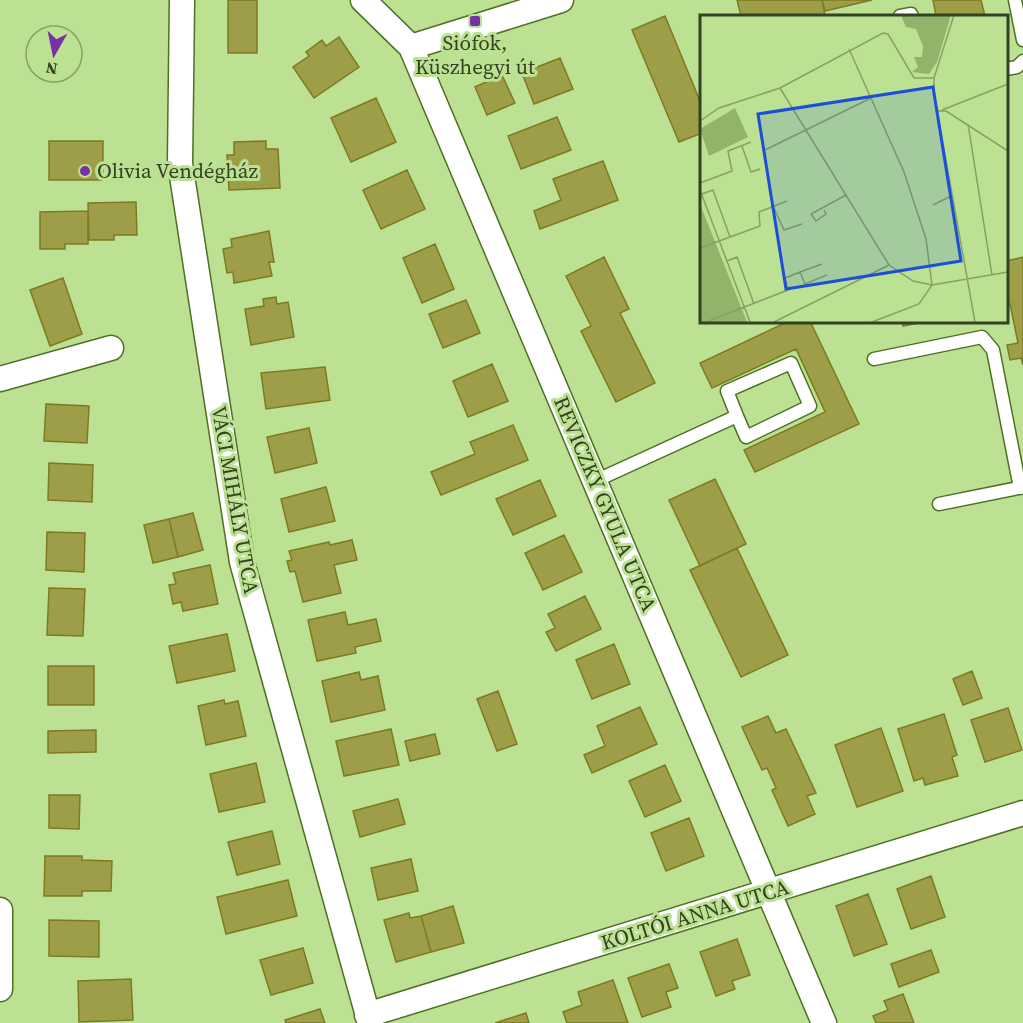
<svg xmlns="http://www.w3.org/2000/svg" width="1023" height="1023" viewBox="0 0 1023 1023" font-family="'Source Serif 4',serif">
<rect width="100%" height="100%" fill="#bce193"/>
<path fill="#9e9e48" stroke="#7c7b21" stroke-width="1.5" d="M228,0h29v53h-29z
M737,0h85l3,16h-84z
M822,0h50l-47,11z
M933,0h48l4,16h-49z
M665,16l37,90v27l-23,9 -47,-112z
M339,37l20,30 -45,31 -21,-31 16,-11 -3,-4 16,-12 4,6z
M560,58l13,31 -39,15 -12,-31z
M502,75l13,28 -28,12 -12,-28z
M376,98l20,44 -45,20 -20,-44z
M557,117l14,33 -50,19 -13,-33z
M49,141h54v39h-54z
M266,141v8h12l2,39 -51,2 -2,-35h7v-13z
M603,161l15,39 -78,29 -6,-18 27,-11 -8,-21z
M407,170l18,39 -44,20 -18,-39z
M136,202l1,33h-23v5h-25l-1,-37z
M88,211v33h-23v5h-25v-37z
M269,231l5,31h-5l3,14 -38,7 -1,-11 -6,1 -4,-24 9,-2 -1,-8z
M435,244l19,45 -32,14 -19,-45z
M604,257l25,52 -9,4 35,70 -39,19 -35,-71 10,-5 -25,-50z
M1023,257v108l-2,-7 -11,2 -3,-15 11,-2 -8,-39 -4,1v-44z
M63,278l19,56 -32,12 -20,-56z
M276,297l1,7 11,-2 6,35 -43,8 -6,-36 19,-3 -1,-7z
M466,300l14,33 -37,15 -14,-34z
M789,321h21l49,103 -104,48 -11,-22 81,-38 -29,-63 -84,39 -12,-25z
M902,321h27l-26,5z
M492,364l16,37 -40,16 -15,-36z
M325,367l5,33 -64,9 -5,-36z
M46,404l43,2 -2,37 -43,-2z
M513,425l15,35 -87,35 -10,-23 44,-18 -5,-12z
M309,428l8,35 -42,10 -8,-36z
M49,463l44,2 -1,37 -44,-2z
M715,479l31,65 -46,22 -31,-66z
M540,480l16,36 -43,19 -17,-36z
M326,487l9,34 -46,11 -8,-33z
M193,513l10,37 -25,7 -9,-38z
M169,519l9,38 -25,6 -9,-38z
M47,532l38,1 -1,39 -38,-2z
M564,535l18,37 -39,18 -18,-37z
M352,540l5,20 -23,5 7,28 -38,9 -8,-31 -5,1 -3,-11 5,-1 -3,-9 40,-9 1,3z
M737,548l51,107 -47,22 -51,-107z
M210,565l8,39 -35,7 -2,-9 -8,2 -4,-19 7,-1 -3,-11z
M49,588l36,1 -2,47 -36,-1z
M585,596l16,33 -45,22 -10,-19 9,-4 -7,-14z
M345,612l3,13 28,-6 5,22 -26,6 1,6 -39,8 -9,-41z
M227,634l8,37 -58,12 -8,-37z
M614,644l16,40 -38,15 -16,-39z
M48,666h46v39h-46z
M972,671l10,27 -19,7 -10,-26z
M359,672l2,8 17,-4 7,34 -54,12 -9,-41z
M498,691l19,53 -20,7 -20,-52z
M224,700l1,4 13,-3 8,35 -40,9 -8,-39z
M640,707l17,37 -65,29 -8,-18 21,-9 -8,-20z
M1008,708l14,42 -37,12 -14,-42z
M944,714l13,41 -5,2 6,19 -33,9 -2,-7 -9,3 -16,-52z
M768,716l8,17 10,-4 30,64 -9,3 8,18 -27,12 -16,-36 4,-2 -9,-20 -5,2 -20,-43z
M881,728l22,63 -46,16 -22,-62z
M391,729l8,36 -55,11 -8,-35z
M96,730v22l-48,1v-22z
M435,734l5,20 -30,7 -5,-20z
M256,763l9,39 -46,10 -9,-38z
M665,765l16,36 -36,16 -16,-36z
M49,795h31l-1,34 -30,-1z
M398,799l7,25 -45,13 -7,-26z
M689,818l15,38 -38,15 -15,-38z
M272,831l8,33 -43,11 -9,-33z
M45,856h37v4l30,1 -1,30h-29v5h-38z
M411,859l7,32 -40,9 -7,-32z
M931,876l14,41 -34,12 -14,-40z
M288,880l9,36 -71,18 -9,-37z
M868,894l19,50 -33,12 -18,-50z
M453,906l11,37 -33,9 -10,-36z
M409,913l1,5 11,-2 10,36 -35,10 -12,-42z
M49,920l50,1v36l-50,-1z
M737,939l13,36 -18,6 3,8 -19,7 -16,-44z
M303,948l10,35 -42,12 -11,-35z
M931,950l8,22 -40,15 -8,-23z
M669,964l9,24 -12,4 5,15 -29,10 -14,-39z
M131,979l2,41 -54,2 -1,-41z
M613,980l15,43h-61l-4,-11 19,-7 -4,-13z
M903,994l11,29h-38l-3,-7 15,-6 -4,-9z
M320,1009l5,14h-39l-1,-3z
M526,1013l3,10h-34z"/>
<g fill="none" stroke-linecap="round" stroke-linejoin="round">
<g stroke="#4f6f24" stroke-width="15">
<path id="service" d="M1015,0l8,40
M900,16l11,-2 1,2
M1006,69l11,-2 6,-6
M874,359l108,-22 11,13 27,138
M595,481l142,-65 9,21 64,-31 -19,-43 -64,28 10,25
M939,504l84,-17"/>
</g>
<g stroke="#4f6f24" stroke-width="27">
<path id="minor" d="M182,0l-2,163 62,399 128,461
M363,0l48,47 413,976
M411,47l150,-47
M0,379l111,-31
M0,910v79
M367,1015l656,-202"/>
</g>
<use href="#service" stroke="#fff" stroke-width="12"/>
<use href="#minor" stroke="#fff" stroke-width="24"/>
</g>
<g fill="#7831a5" stroke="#bce193" stroke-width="2">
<rect x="469" y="15" width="12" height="12" rx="3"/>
<circle cx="85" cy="171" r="6"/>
</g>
<g text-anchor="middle" stroke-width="6" stroke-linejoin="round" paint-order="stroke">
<g font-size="21" fill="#334222" stroke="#bce193">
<text x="475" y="50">Siófok,<tspan x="475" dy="24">Küszhegyi út</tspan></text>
<text x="97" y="178" text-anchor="start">Olivia Vendégház</text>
</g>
<g font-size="21" fill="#334222" stroke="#bce193">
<text transform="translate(235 500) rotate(80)" y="7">VÁCI MIHÁLY UTCA</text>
<text transform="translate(605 504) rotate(67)" y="7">REVICZKY GYULA UTCA</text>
<text transform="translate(695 915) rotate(-17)" y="7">KOLTÓI ANNA UTCA</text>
</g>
</g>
<g transform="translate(700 15)">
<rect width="308" height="308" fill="#bce193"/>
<path d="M35,93l13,29 -39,19 -9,-27zM0,189l47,118h-47z" fill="#91b36a"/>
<path d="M201,0h50l-14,47 -8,12 -17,-2 6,-5 -4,-10h8l1,-11 -7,-17 -10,-2z" fill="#91b36a"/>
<path fill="none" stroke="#85a166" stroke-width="1.5" d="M254,0l-20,63v15l41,229M149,34l55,123 22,67 6,46 -13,19 -47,18M80,73l109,177 24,16 19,4 76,-13M242,95l66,-26M237,96h9l62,40M0,106l19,-13 61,-20 103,-55 5,1 26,44h20M268,109l24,151M42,131l9,26 9,-3M63,136l108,-53M0,168l32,-12 -4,-20 23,-9M0,175l50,132M2,179l11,-4 17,47M233,190l18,-9M73,191l11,24 18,-6M124,195l2,4 -10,7 -5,-7 35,-19M0,233l60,-22 -1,-14 28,-11M27,246l10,-4 17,47M100,257l22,-8M6,307l82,-32 -3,-12 15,-6 5,12 22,-9M74,307l115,-57"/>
<path fill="#1d4ed8" fill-opacity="0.15" stroke="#1d4ed8" stroke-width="3" d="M233,72l28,174 -175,28 -28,-175z"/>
<rect width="308" height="308" fill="none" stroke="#334222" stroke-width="3"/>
</g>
<g transform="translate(54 54) rotate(189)"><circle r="28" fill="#bce193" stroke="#85a166" stroke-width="1.5"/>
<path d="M0-4.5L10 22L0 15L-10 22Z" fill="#7831a5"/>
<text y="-9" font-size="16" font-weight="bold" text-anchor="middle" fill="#334222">N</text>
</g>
</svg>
